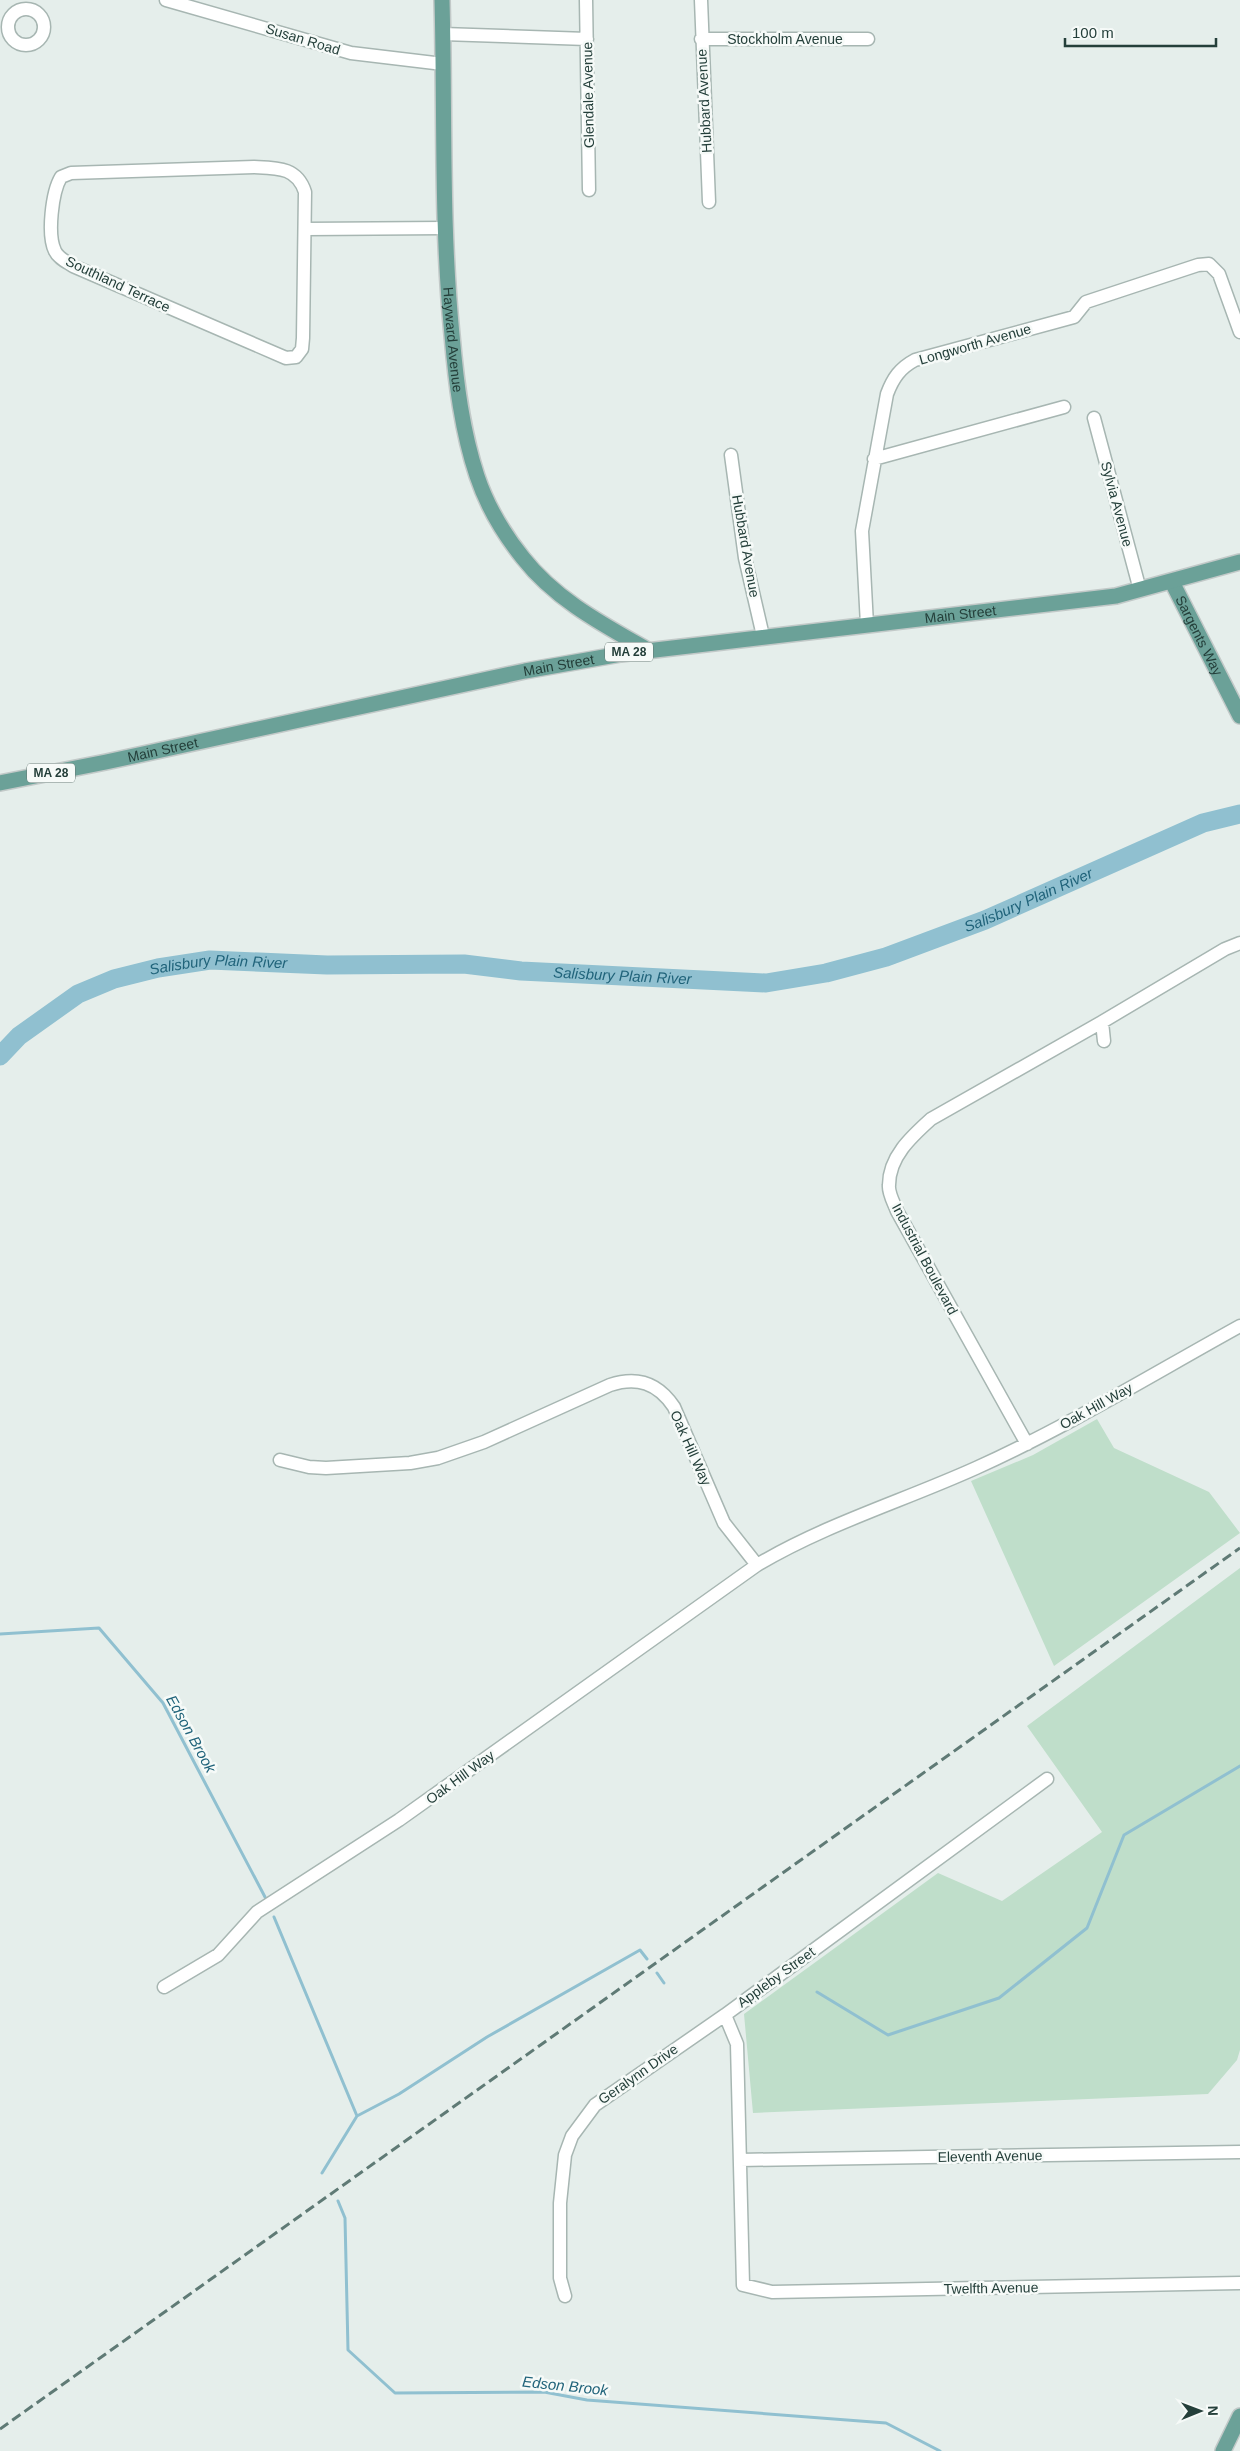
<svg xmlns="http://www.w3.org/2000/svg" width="1240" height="2451" viewBox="0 0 1240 2451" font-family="Arial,sans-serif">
<rect width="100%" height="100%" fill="#e5eeeb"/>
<path fill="#bfdeca" d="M1097,1419l17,29 95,44 31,41 -186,133 -83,-185 62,-26z
M1240,1568v482l-3,10 -29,34 -455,19 -9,-99 194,-141 64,28 100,-69 -75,-106z"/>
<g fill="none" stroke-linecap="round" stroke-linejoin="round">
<path stroke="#90c0d0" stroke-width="3" d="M0,1634l99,-6 64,75 102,194
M274,1917l83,199 -35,57
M657,1973l7,10
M817,1992l71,43 111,-37 88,-70 37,-93 116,-69
M357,2116l42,-22 88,-57 153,-87 7,9
M338,2201l7,17 3,132 47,43 149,-1 43,8 299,23 54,28"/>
<path stroke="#90c0d0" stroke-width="19" id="s1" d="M0,1056l19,-20 59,-42 36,-15 44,-11 52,-8 117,5 137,-1 57,7 245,12 60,-10 60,-16 99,-37 218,-97 37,-9"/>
<g stroke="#a7b6b2" stroke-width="15">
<path id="minor" d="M166,0l185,53 92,11
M586,0l3,190
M701,0l8,202
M8 27a18 18 0 1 1 36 0a18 18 0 1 1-36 0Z
M443,34l144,5
M701,39h167
M254,167c23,1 43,0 51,25l-2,146 -1,11 -6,8 -10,1 -213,-92c-6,-4 -15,-8 -18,-15 -8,-16 -3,-59 6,-74l10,-4z
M306,229l139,-1
M1094,418l46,172
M731,455l14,103 18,78
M874,459l190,-52
M867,625l-5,-94 25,-137c6,-16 13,-26 28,-34l159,-43 12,-15 112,-37 11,-1 10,10 21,58
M1104,1041l-2,-19 123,-73 15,-6
M1027,1444l-130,-233c-3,-8 -9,-18 -8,-26 0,-28 22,-48 42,-66l171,-97
M280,1460l29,7 17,1 84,-5 28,-5 46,-16 126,-57c27,-9 48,-2 64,22l50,116 33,42
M1047,1779l-322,236 12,29 6,241 29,7 468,-9
M164,1987l54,-32 39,-43 142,-92 358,-255c69,-41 146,-64 219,-97 91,-41 177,-94 264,-142
M740,2160l500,-8
M565,2296l-5,-18v-75l5,-48 7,-19 23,-31 130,-90"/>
</g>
<g stroke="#c2c9c8" stroke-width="18">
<g id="major">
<path id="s2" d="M442,0c3,112 -1,224 10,335 4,47 10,96 25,141 10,30 26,57 46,82 32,41 79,66 123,91"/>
<path id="s3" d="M1172,582l68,134"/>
<path id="s4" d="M0,783l106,-21 419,-91 96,-17 495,-58 124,-34"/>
<path d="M1223,2451l17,-35"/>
</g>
</g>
<use href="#minor" stroke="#fff" stroke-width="12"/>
<use href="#major" stroke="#6ba198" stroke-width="15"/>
<path stroke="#5f7a75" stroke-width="3" stroke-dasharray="10 5" stroke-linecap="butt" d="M0,2429l1240,-881"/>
</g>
<g text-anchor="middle" stroke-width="5" stroke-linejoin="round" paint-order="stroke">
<g fill="#f6faf8" stroke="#637773" stroke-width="1">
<rect x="605" y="642.5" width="48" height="19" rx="4"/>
<rect x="27" y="763.5" width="48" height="19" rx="4"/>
</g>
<g font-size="12" font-weight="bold" fill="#243f3a">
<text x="629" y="656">MA 28</text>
<text x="51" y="777">MA 28</text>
</g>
<g font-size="14" fill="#243f3a" stroke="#f6faf8">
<text transform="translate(303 39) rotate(17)" y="5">Susan Road</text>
<text x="785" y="44">Stockholm Avenue</text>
<text transform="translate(588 95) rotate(-91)" y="5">Glendale Avenue</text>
<text transform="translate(704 101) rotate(-93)" y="5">Hubbard Avenue</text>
<text transform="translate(118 284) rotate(25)" y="5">Southland Terrace</text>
<text dy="5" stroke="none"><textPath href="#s2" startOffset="340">Hayward Avenue</textPath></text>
<text transform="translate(975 344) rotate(-16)" y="5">Longworth Avenue</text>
<text transform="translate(1117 504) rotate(75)" y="5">Sylvia Avenue</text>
<text transform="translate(746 546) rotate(80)" y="5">Hubbard Avenue</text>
<text dy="5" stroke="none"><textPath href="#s4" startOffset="976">Main Street</textPath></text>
<text dy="5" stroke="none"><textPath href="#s3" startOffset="60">Sargents Way</textPath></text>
<text dy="5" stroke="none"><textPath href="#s4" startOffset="571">Main Street</textPath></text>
<text dy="5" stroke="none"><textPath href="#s4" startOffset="166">Main Street</textPath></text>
<text transform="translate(925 1259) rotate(62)" y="5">Industrial Boulevard</text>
<text transform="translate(1096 1406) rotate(-29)" y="5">Oak Hill Way</text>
<text transform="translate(691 1448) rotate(66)" y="5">Oak Hill Way</text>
<text transform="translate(460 1777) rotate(-36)" y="5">Oak Hill Way</text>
<text transform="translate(776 1977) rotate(-36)" y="5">Appleby Street</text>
<text transform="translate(638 2074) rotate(-35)" y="5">Geralynn Drive</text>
<text transform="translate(990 2156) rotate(-1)" y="5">Eleventh Avenue</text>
<text transform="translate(991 2288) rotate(-1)" y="5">Twelfth Avenue</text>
</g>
<g font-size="15" font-style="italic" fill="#20637a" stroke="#f6faf8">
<text dy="5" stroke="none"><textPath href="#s1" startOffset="1070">Salisbury Plain River</textPath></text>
<text dy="5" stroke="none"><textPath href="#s1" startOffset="245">Salisbury Plain River</textPath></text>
<text dy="5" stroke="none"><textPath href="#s1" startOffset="650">Salisbury Plain River</textPath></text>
<text transform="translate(191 1734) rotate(61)" y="5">Edson Brook</text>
<text transform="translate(565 2386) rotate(6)" y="5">Edson Brook</text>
</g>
</g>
<g transform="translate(1200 2411) rotate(89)" stroke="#f6faf8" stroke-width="4" paint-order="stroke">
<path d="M0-4L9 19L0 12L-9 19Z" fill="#243f3a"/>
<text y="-8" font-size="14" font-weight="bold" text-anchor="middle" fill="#243f3a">N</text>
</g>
<path d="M1065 38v8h151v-8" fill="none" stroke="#243f3a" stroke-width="2.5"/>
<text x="1072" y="38" font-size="15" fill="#243f3a" stroke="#f6faf8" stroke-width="4" paint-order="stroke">100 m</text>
</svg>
